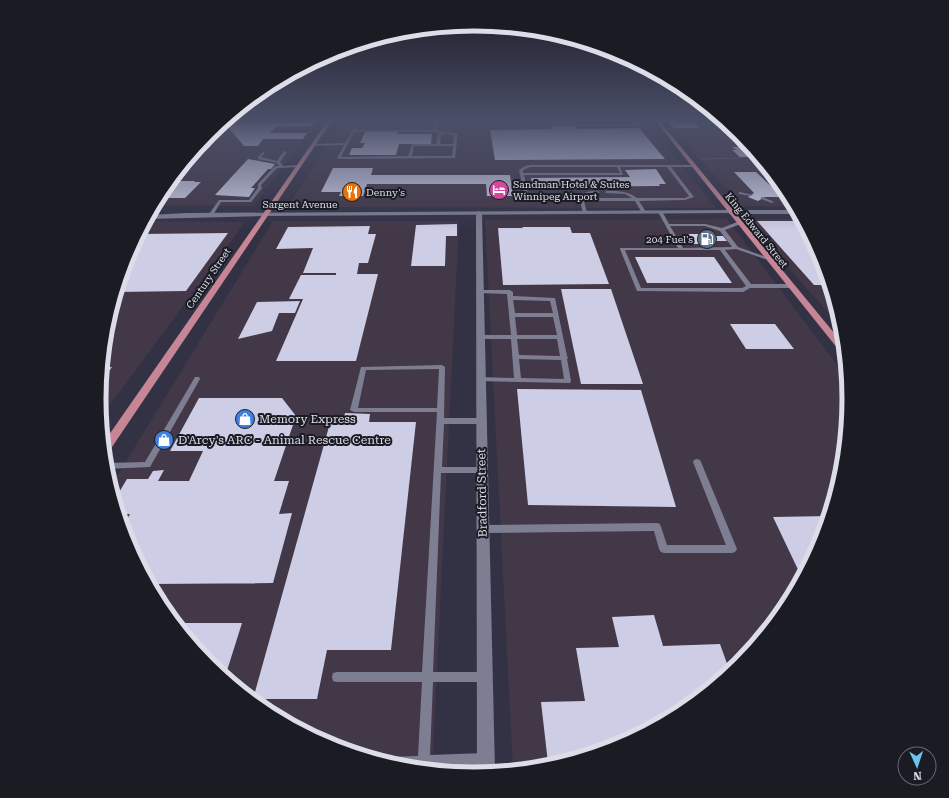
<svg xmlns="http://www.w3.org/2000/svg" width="949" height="798" viewBox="0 0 949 798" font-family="'Roboto Serif',serif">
<rect width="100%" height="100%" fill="#333245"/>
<path fill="#423848" d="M228,119h92l-67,87 -98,-1 8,-15 46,-56z
M343,119h300l73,89 -429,-1z
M664,119h57l19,15 46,57 9,15h-53z
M727,219l120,159 2,21 -7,73 -21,71 -35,65 -46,56 -57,47 -65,35 -71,21 -34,3 -28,-550z
M745,219h56l20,37 22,73z
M146,221l99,1 -144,195 -1,-18 7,-73 21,-71z
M273,221h186l-27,549 -31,-3 -70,-22 -65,-34 -57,-47 -46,-57 -35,-65 -17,-56z"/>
<path fill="#cdcde5" d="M234,119h31l-3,3h53l-3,4 -37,1 -5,6h37l-4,6h-40l-5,7h-14l-17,-20z
M666,119h24l9,9h-25z
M709,119h12l22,19h-13z
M551,126h24l1,3 63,-1 26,31 -170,1 -5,-30 63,-1z
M365,132h33l-1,2h35l-1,10h-32l-3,11h-47l3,-7h10l3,-5h-5z
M199,146h12l-12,11h-9z
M732,147h18l9,10h-19l-8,-7h4z
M248,159l27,5 -4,5h-3l-17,19h4l-6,9 -34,-2z
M333,168h40l-2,7h139l3,21h-26l-1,-12h-119l-4,12h-24l2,-4h-20z
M656,169l10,15h-7l1,2 -127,1 -2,-9 99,-1 -5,-7z
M734,172h22l16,15h11l7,10h-25l-7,4 -10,-4 6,-4z
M171,181h24l-1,1h7l-16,16h-26z
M757,221h45l19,35 9,29h-16z
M457,224v12h-11l-1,30h-34l5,-41z
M370,226l-2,8h8l-8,29h-9l-2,11h-15h36l-22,87h-80l27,-62h-14l12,-24h35v-2h-33l10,-25 -37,1 12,-22z
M522,227h48l2,6h18l19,51 -106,1 -5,-57h25z
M228,233l-42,58 -69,1 11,-37 12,-21z
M685,234h14l2,2h22l4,5h-22l2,3h-15z
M635,257h79l18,26h-85z
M561,289h50l32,95h-62z
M300,301l-5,12h-16l-7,18 -34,8 19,-37z
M730,324h45l19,25h-48z
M112,367l-11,15 2,-14z
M517,389l124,1 35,117 -148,-2z
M199,398h83l14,18 -22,65h15l-10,33 13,-1 -19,70 -123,1 -22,-42 -5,-16 7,-12h-11l-4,-15 12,-20h21l5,-8 11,-1 -6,11h31l14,-30h-33z
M345,413l25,1 -1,8h47l-25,228h-64l-10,49h-64l77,-276 13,1z
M829,516l-8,27 -19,35 -29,-61z
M654,615l9,31 57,-2 10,28 -47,39 -65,35 -56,16 -14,1 -7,-61 44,-1 -9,-53 43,-1 -7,-30z
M176,623h66l-17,54 -16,-13z"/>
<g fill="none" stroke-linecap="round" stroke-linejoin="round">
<path stroke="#767585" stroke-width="1" stroke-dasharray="1 1" stroke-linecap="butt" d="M701,159l42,-1"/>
<path fill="#7e7e93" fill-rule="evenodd" d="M292,119h38l2,1 -2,1h-37z
M435,119h3l-2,11 22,4 -3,24 -116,1 -2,-1 7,-13 -31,1 -2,-1 2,-1 32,-1 10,-16 2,1 -2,2h78l1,-8 -77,1 1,-2 76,-1zM354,132h80l8,1 -4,1 -2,10h-24l-4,12 -67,1zM447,134l7,1 -1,9h-13l1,-9zM414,146h39l-1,10h-40z
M494,119h3l2,3h73l2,1 -2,1h-74z
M569,119h65l6,6 -2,1h-65l-1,-2h64l-3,-3h-63z
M284,151l3,1 -7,10 3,4 16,-1 2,1 -1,1 -23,1 -16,17 1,3 -11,14h-30l-8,13h-4v-1l10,-14h30l9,-12v-4l17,-18h4l-2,-3 -19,-4v-2l5,-5 2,1 -4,4 16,4z
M530,165h164v2h-23l23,30 -9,3 -46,1 7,11 -2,1h-2l-7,-12h-51l3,12 -2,1 -2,-1 -3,-12h-54l-7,-31 6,-4zM530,167h87l3,6h-97v-3zM620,167h47l22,29 -4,2h-48c-9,-7 -19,-7 -30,-7l-2,1 1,1 19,1 7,4h-49v-1l6,-4h9l2,-1c-8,-3 -14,0 -20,4l-1,2 -50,1 -5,-24h99z
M740,192l13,3 -2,1 -12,-2 -1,-1z
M761,197h2l11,5 -2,1 -11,-4z
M658,211h4l7,13h36l17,4 15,-6h4v2l-16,6 13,17 31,11 -4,1 -29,-10 -11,1 26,34h40l3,2 -3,2h-41l-7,4 -106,-1 -17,-42v-1h58l-20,-36zM670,226h35l15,5 12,16 -49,1zM625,250h95l26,36 -4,2h-101z
M479,290h31l3,2v4l42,2 12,58 1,2 -1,1 4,22 -1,2 -92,-2 -1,-2 3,-2 34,1 -3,-39h-31l-3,-2 3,-2h31l-4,-41 -30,-1 -1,-1zM513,300l37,1 3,12h-38zM515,317h38l4,18h-40zM517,339h40l3,17 -41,-1zM519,359l42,1 3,19 -43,-1z
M830,296h3l2,5 -3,-1 -2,-2z
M442,365l3,2 -1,51h37l3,1 1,2 -1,2 -3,1h-37l-2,43h39l3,1 1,2 -1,2 -3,1h-40l-8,199h51l4,1 1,4 -1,4 -4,1h-51l-3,73 55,-2 4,2 2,4 -2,4 -4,2 -56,2v3l-28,-3 -17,-6 1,-2 4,-2 29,-1 4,-74h-85l-4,-1 -1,-4 1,-4 4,-1h85l15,-260h-83l-4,-2 11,-43zM439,369l-2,39h-79l8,-38z
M195,377h4l1,2 -50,88 -44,2v-6l39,-1z
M697,459l3,1 1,2 36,87 -2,3 -3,1h-68l-3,-1 -2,-3 -5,-18 -172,2 -3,-1 -1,-3 1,-3 3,-1 175,-2 3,1 7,21h59l-33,-83 1,-2z"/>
<path fill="#7e7e93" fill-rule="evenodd" d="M479,211l3,2 13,559 -18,2 -1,-561z"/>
<path fill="#7e7e93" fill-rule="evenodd" d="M797,210l2,4h-69l-3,-2 3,-2z"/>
<path fill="#7e7e93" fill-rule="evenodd" d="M730,210l3,2 -1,1 -467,3 -117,3 2,-4 36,-2z"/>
<path fill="#c68695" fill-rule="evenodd" d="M329,119h4l-225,334 -3,1 -1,-12z
M654,119h4l186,226 1,10 -3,-1z"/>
</g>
<linearGradient id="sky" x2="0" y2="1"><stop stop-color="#1c1c26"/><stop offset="0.52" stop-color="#4a4f68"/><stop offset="1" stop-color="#4a4f68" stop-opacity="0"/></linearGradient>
<rect width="949" height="231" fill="url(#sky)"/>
<defs>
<g id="hotel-disc" transform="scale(1)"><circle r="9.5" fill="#d1479c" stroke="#1b1b24"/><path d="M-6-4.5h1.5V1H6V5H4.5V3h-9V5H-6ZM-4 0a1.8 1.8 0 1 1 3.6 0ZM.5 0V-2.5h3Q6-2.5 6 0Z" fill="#fff"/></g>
<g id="restaurant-disc" transform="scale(1)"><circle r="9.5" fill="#e8710a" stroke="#1b1b24"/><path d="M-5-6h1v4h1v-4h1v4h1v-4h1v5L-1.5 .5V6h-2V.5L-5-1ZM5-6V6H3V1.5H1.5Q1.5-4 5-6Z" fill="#fff"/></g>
<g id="fuel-disc" transform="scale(1)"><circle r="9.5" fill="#5c6f8a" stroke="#1b1b24"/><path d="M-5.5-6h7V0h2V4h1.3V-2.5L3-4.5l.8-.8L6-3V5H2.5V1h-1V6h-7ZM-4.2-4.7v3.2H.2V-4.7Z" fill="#fff"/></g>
<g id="shop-disc" transform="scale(1)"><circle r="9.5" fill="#3f7fe0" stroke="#1b1b24"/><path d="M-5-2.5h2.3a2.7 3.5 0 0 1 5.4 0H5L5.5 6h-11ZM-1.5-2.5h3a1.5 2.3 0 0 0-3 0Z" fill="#fff"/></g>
</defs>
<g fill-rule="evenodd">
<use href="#hotel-disc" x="499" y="190"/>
<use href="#restaurant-disc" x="352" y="192"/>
<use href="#fuel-disc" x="707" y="239"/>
<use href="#shop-disc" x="245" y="419"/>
<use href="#shop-disc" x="164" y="440"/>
</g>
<g text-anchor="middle" stroke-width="4" stroke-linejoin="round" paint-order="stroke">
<g font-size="10" fill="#dddde9" stroke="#1b1b24" text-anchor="start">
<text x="513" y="188">Sandman Hotel &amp; Suites<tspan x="513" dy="12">Winnipeg Airport</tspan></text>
<text x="366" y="196">Denny's</text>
<text x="693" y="243" text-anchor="end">204 Fuel's</text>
</g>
<g font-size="10" fill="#dddde9" stroke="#1b1b24">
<text x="300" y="208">Sargent Avenue</text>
<text transform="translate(757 230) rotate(51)" y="4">King Edward Street</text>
<text transform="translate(208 278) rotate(-56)" y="4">Century Street</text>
</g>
<g font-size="12" fill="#dddde9" stroke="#1b1b24" text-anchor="start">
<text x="259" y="423">Memory Express</text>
<text x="178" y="444">D'Arcy's ARC - Animal Rescue Centre</text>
</g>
<g font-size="12" fill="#dddde9" stroke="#1b1b24">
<text transform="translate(482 493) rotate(-91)" y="4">Bradford Street</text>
</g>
</g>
<path d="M0 0H949V798H0ZM106 399a368 368 0 1 1 736 0a368 368 0 1 1-736 0Z" fill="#1b1b24" fill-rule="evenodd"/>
<path fill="none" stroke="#dddde9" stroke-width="5" d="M106 399a368 368 0 1 1 736 0a368 368 0 1 1-736 0Z"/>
<g transform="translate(917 766) rotate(177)"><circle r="19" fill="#1b1b24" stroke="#696973"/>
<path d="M0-3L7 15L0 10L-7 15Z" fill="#6dc2f3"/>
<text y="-6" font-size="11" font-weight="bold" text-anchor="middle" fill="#dddde9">N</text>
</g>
</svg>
